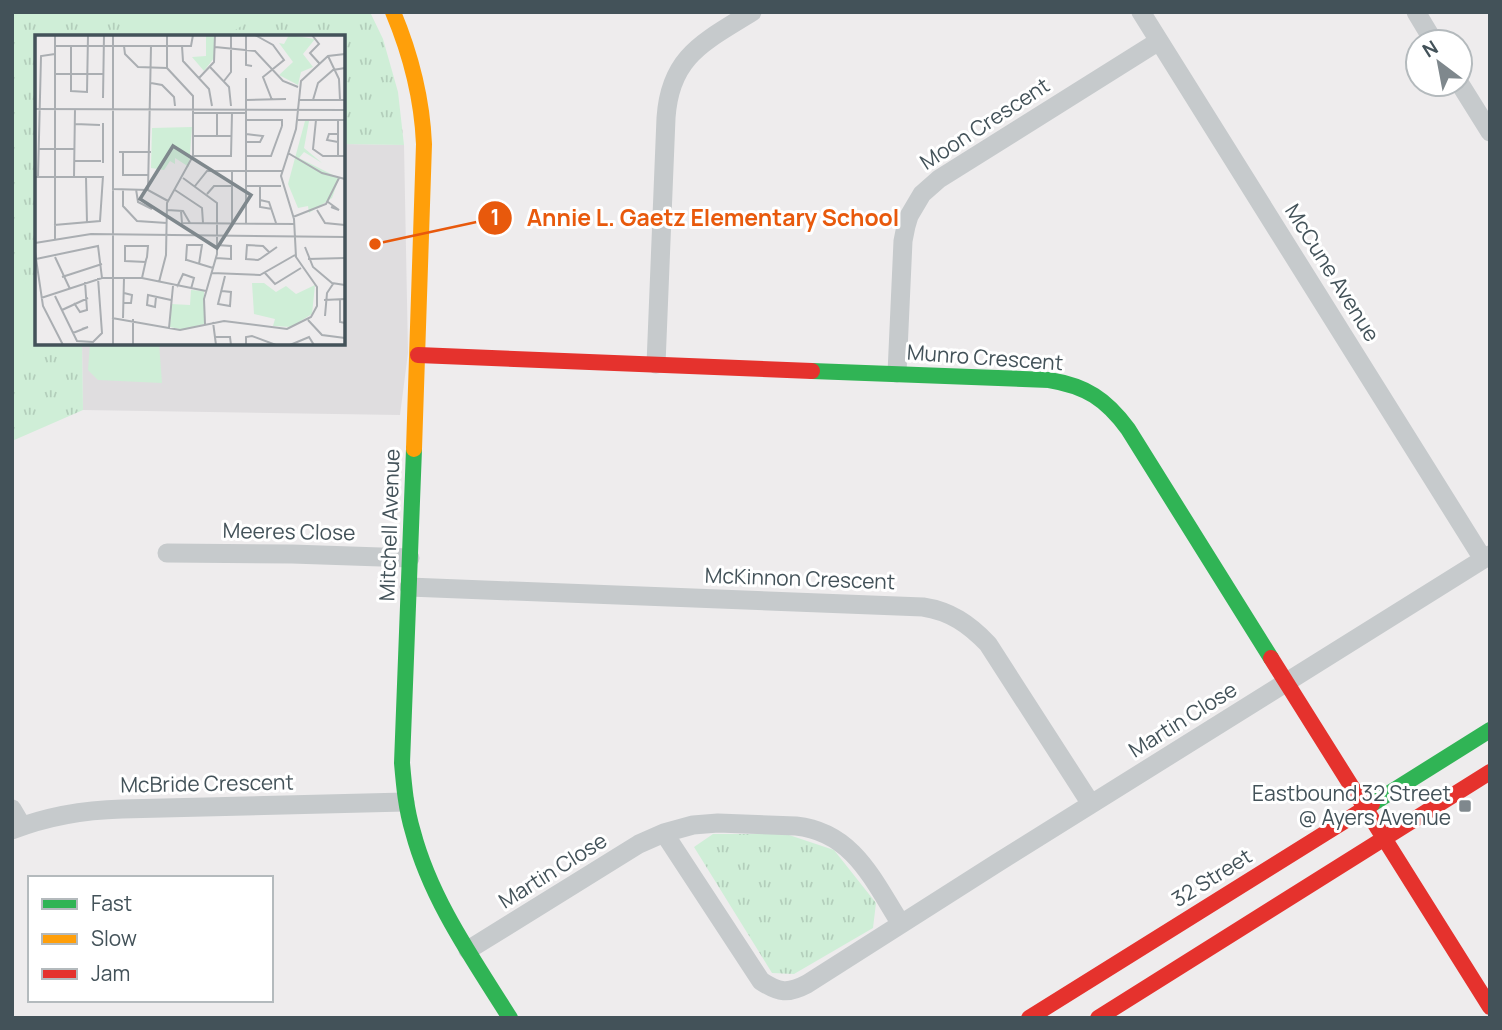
<svg xmlns="http://www.w3.org/2000/svg" width="1502" height="1030" viewBox="0 0 1502 1030" font-family="Manrope,sans-serif">
<defs>
<pattern id="grass-tufts" width="24" height="20" patternUnits="userSpaceOnUse" patternTransform="scale(1.75)"><rect width="24" height="20" fill="#cfeed7"/><path d="M3 7l-1-3M5 7V3M7 7l1-3M15 17l-1-3M17 17v-4M19 17l1-3" fill="none" stroke="#b3cebb"/></pattern>
</defs>
<rect width="100%" height="100%" fill="#eeeced"/>
<path fill="#dfdddf" d="M343,144l61,1 4,208 -8,62 -317,-5 -1,-67h261z"/>
<path fill="url(#grass-tufts)" d="M12,12h358l13,27 15,53 6,53 -61,-1v-107h-306v306h45l1,67 -71,31z
M713,834h73l48,16 42,53 -3,25 -79,46 -22,-1 -78,-126z"/>
<path fill="#cfeed7" d="M112,12h152l-40,25h-97z
M12,263l25,37v43h6l-31,19z
M90,343h69l3,40 -64,-3 -10,-10z"/>
<g fill="none" stroke-linecap="round" stroke-linejoin="round">
<path stroke="#c6cacc" stroke-width="19" d="M1141,12l342,547
M1416,12l18,30
M1460,84l30,48
M656,364l10,-246c4,-62 38,-76 86,-106
M897,373l6,-132 3,-15 3,-10 13,-22 17,-15 220,-138
M167,553l125,1 118,4
M409,587l514,20c27,4 46,17 65,37l103,160
M12,809l10,17
M12,830c36,-14 71,-20 110,-21l283,-7
M664,833l97,148c18,12 27,13 46,3l190,-121 493,-308
M468,950l171,-106 25,-11 29,-8 25,-2 78,3c57,6 77,54 105,98"/>
<path stroke="#30b455" stroke-width="16" d="M812,371l237,9c37,6 57,19 79,49l143,229
M414,449l-12,314c2,23 4,46 11,69 18,68 60,127 97,186
M1372,804l118,-74"/>
<path stroke="#ff9f0a" stroke-width="16" d="M393,12c18,43 29,86 31,132l-10,305"/>
<path stroke="#e5322d" stroke-width="16" d="M418,355l394,16
M1271,658l219,349
M1029,1018l343,-214
M1098,1018l392,-246"/>
</g>
<rect fill="#7f888d" stroke="#fff" stroke-width="2.5" x="1458" y="799" width="14" height="14" rx="3.5"/>
<g text-anchor="middle" stroke-width="6" stroke-linejoin="round" paint-order="stroke">
<g font-size="21" fill="#435259" stroke="#fff">
<text transform="translate(985 124) rotate(-33)" y="7">Moon Crescent</text>
<text transform="translate(1332 273) rotate(58)" y="7">McCune Avenue</text>
<text transform="translate(985 358) rotate(4)" y="7">Munro Crescent</text>
<text transform="translate(390 525) rotate(-88)" y="7">Mitchell Avenue</text>
<text transform="translate(289 532) rotate(1)" y="7">Meeres Close</text>
<text transform="translate(800 579) rotate(2)" y="7">McKinnon Crescent</text>
<text transform="translate(1183 720) rotate(-32)" y="7">Martin Close</text>
<text transform="translate(207 784) rotate(-1)" y="7">McBride Crescent</text>
<text transform="translate(553 871) rotate(-32)" y="7">Martin Close</text>
<text transform="translate(1212 878) rotate(-32)" y="7">32 Street</text>
</g>
<g font-size="21" fill="#435259" stroke="#fff" text-anchor="end">
<text x="1451" y="801">Eastbound 32 Street<tspan x="1451" dy="24">@ Ayers Avenue</tspan></text>
</g>
</g>
<g transform="translate(35 35)">
<rect width="310" height="310" fill="#eeeced"/>
<path d="M171,0h8v23l-10,13 -12,-14 14,-1zM254,0l26,4 -12,15 10,13 -12,5 -3,13 -19,-10 14,-13 -14,-19 5,1zM270,86h4l-5,27 18,15 -18,-11 -5,6 40,20 -7,20 -23,15 -1,-7 -10,2 -10,-24zM157,92l-3,40 -14,-9v6l-5,-3 -6,9 -13,-2 1,-40zM217,248h12l12,9 10,-6 10,8 19,-9 -3,29 -21,13 -18,-1 2,-7 -21,-5zM156,255l13,1v33l-20,6 -14,-3 1,-23 19,1z" fill="#cfeed7"/>
<path fill="none" stroke="#aaaeb2" stroke-width="2" d="M20,0v205M211,0v30l6,1M220,0l18,10 11,15 -21,17 9,23M277,0l7,9 -9,9 9,10M20,11h136l2,-11M36,11v45l16,1 1,-57M89,11l1,8 13,13 29,1M147,11l1,15 26,28 3,17M180,12l40,4 28,30 15,6M293,21l11,23 1,21M175,32l19,20 2,19M19,39h49M164,43l15,-16 1,-27M189,46l7,-9v-37M116,48l11,2 12,12 1,9M68,63l1,-63M211,65l40,-1M263,65h47M278,65l5,-17 15,-13 12,-2M0,74l310,1M158,78h53M182,78v23M211,85h36v6M263,85h47M281,85l-3,29 10,7h22M303,85v36M40,89l25,1M303,99h-9l-2,6 11,2M158,101h39M211,107h14l3,-6 -17,-2M3,114h37M84,117h32M88,117v23h26M253,118l34,20 23,6M158,121h38l1,-43M211,121h25l11,-30M40,126h26M68,128v-40M0,142h67M39,142l1,-68M51,142l1,46M3,143l3,-122 14,-2M148,143l34,25v51l-13,45 1,25M160,151l12,-15h75M211,151h35M225,151v21l12,2M77,154l36,1 20,11M88,154v17l14,15 30,2M101,154l2,13 14,7M113,155l3,-144M140,155l27,18 1,15M172,159l7,-8h18M225,165l9,2 7,21M293,167l11,8 -8,-3M132,175l16,1 7,12M282,175l8,13 20,2M146,176l1,12 113,1M258,182l33,-13 13,-26M197,188v-52M211,188v-145M19,190l46,-4 3,-45M0,208l56,-9 254,3M270,212l8,20 19,16 13,2M0,217l8,54 20,39M234,217l-6,-6 -16,-1 -1,14 12,1 2,-1 17,-12M20,222l15,32M181,223l15,1v-13l-14,-1M1,224l62,-13 4,32M273,224l37,-1M164,229l3,-19h-15l-1,15h1l26,8M177,238l48,2 35,-20M230,238l10,11 26,-16M27,242l40,-13M107,243l4,-18 1,-3 1,-11h-23v15l21,1M124,247l7,-27 1,-52 26,-47v-60l-26,-28v-33M142,252l6,-13 11,4 -3,11M187,256l9,1 -1,14 -12,-2 7,-28M20,261l22,45 16,1 9,-9 -4,-55M121,262l-1,10 -8,-2 1,-10 23,5M6,263l61,-20h40l64,13M305,264v23l5,1M289,265l21,-1M39,268l6,9 7,-2 -2,-28M88,268h8l1,-8 -8,-2M27,275l26,-12M290,281l2,-23 6,-9M77,283l68,12 44,-9 63,8 24,-12 6,-11v-19l-21,-30 -2,-38 -13,-43 15,-47 5,-48 27,-25 17,-2M88,283l1,-40M273,285l14,15 23,3M178,287l3,23M134,293l4,-42M38,298l15,-6 -6,2M180,302h15l1,8M78,310v-310M98,310v-26M211,310v-8l6,-1 24,9M255,310l19,-8 5,8"/>
<path fill="#7f888d" fill-opacity="0.15" stroke="#7f888d" stroke-width="3.5" d="M138,111l78,49 -34,53 -77,-49z"/>
<rect width="310" height="310" fill="none" stroke="#435259" stroke-width="3.5"/>
</g>
<path fill="none" stroke="#e8590c" stroke-width="2.5" d="M375 244L495 218"/>
<g fill="#e8590c" stroke="#fff" stroke-width="2.5">
<circle cx="375" cy="244" r="7"/>
<circle cx="495" cy="218" r="18"/>
</g>
<g font-size="21" text-anchor="middle" font-weight="bold" fill="#fff">
<text x="495" y="225">1</text>
</g>
<g font-size="23" text-anchor="middle" font-weight="bold" fill="#e8590c" stroke="#fff" stroke-width="6" stroke-linejoin="round" paint-order="stroke">
<text x="713" y="226">Annie L. Gaetz Elementary School</text>
</g>
<rect width="1502" height="1030" fill="none" stroke="#435259" stroke-width="28"/>
<rect x="28" y="876" width="245" height="126" fill="#ffffff" stroke="#b4babd" stroke-width="2"/>
<rect x="42" y="899" width="35" height="10" fill="#30b455" stroke="#b4babd" stroke-width="2"/>
<text x="91" y="911" font-size="21" fill="#435259">Fast</text>
<rect x="42" y="934" width="35" height="10" fill="#ff9f0a" stroke="#b4babd" stroke-width="2"/>
<text x="91" y="946" font-size="21" fill="#435259">Slow</text>
<rect x="42" y="969" width="35" height="10" fill="#e5322d" stroke="#b4babd" stroke-width="2"/>
<text x="91" y="981" font-size="21" fill="#435259">Jam</text>
<g transform="translate(1439 63) rotate(328)"><circle r="33" fill="#ffffff" stroke="#b4babd" stroke-width="2"/>
<path d="M0-5L12 26L0 18L-12 26Z" fill="#7f888d"/>
<text y="-10" font-size="19" font-weight="bold" text-anchor="middle" fill="#435259">N</text>
</g>
</svg>
